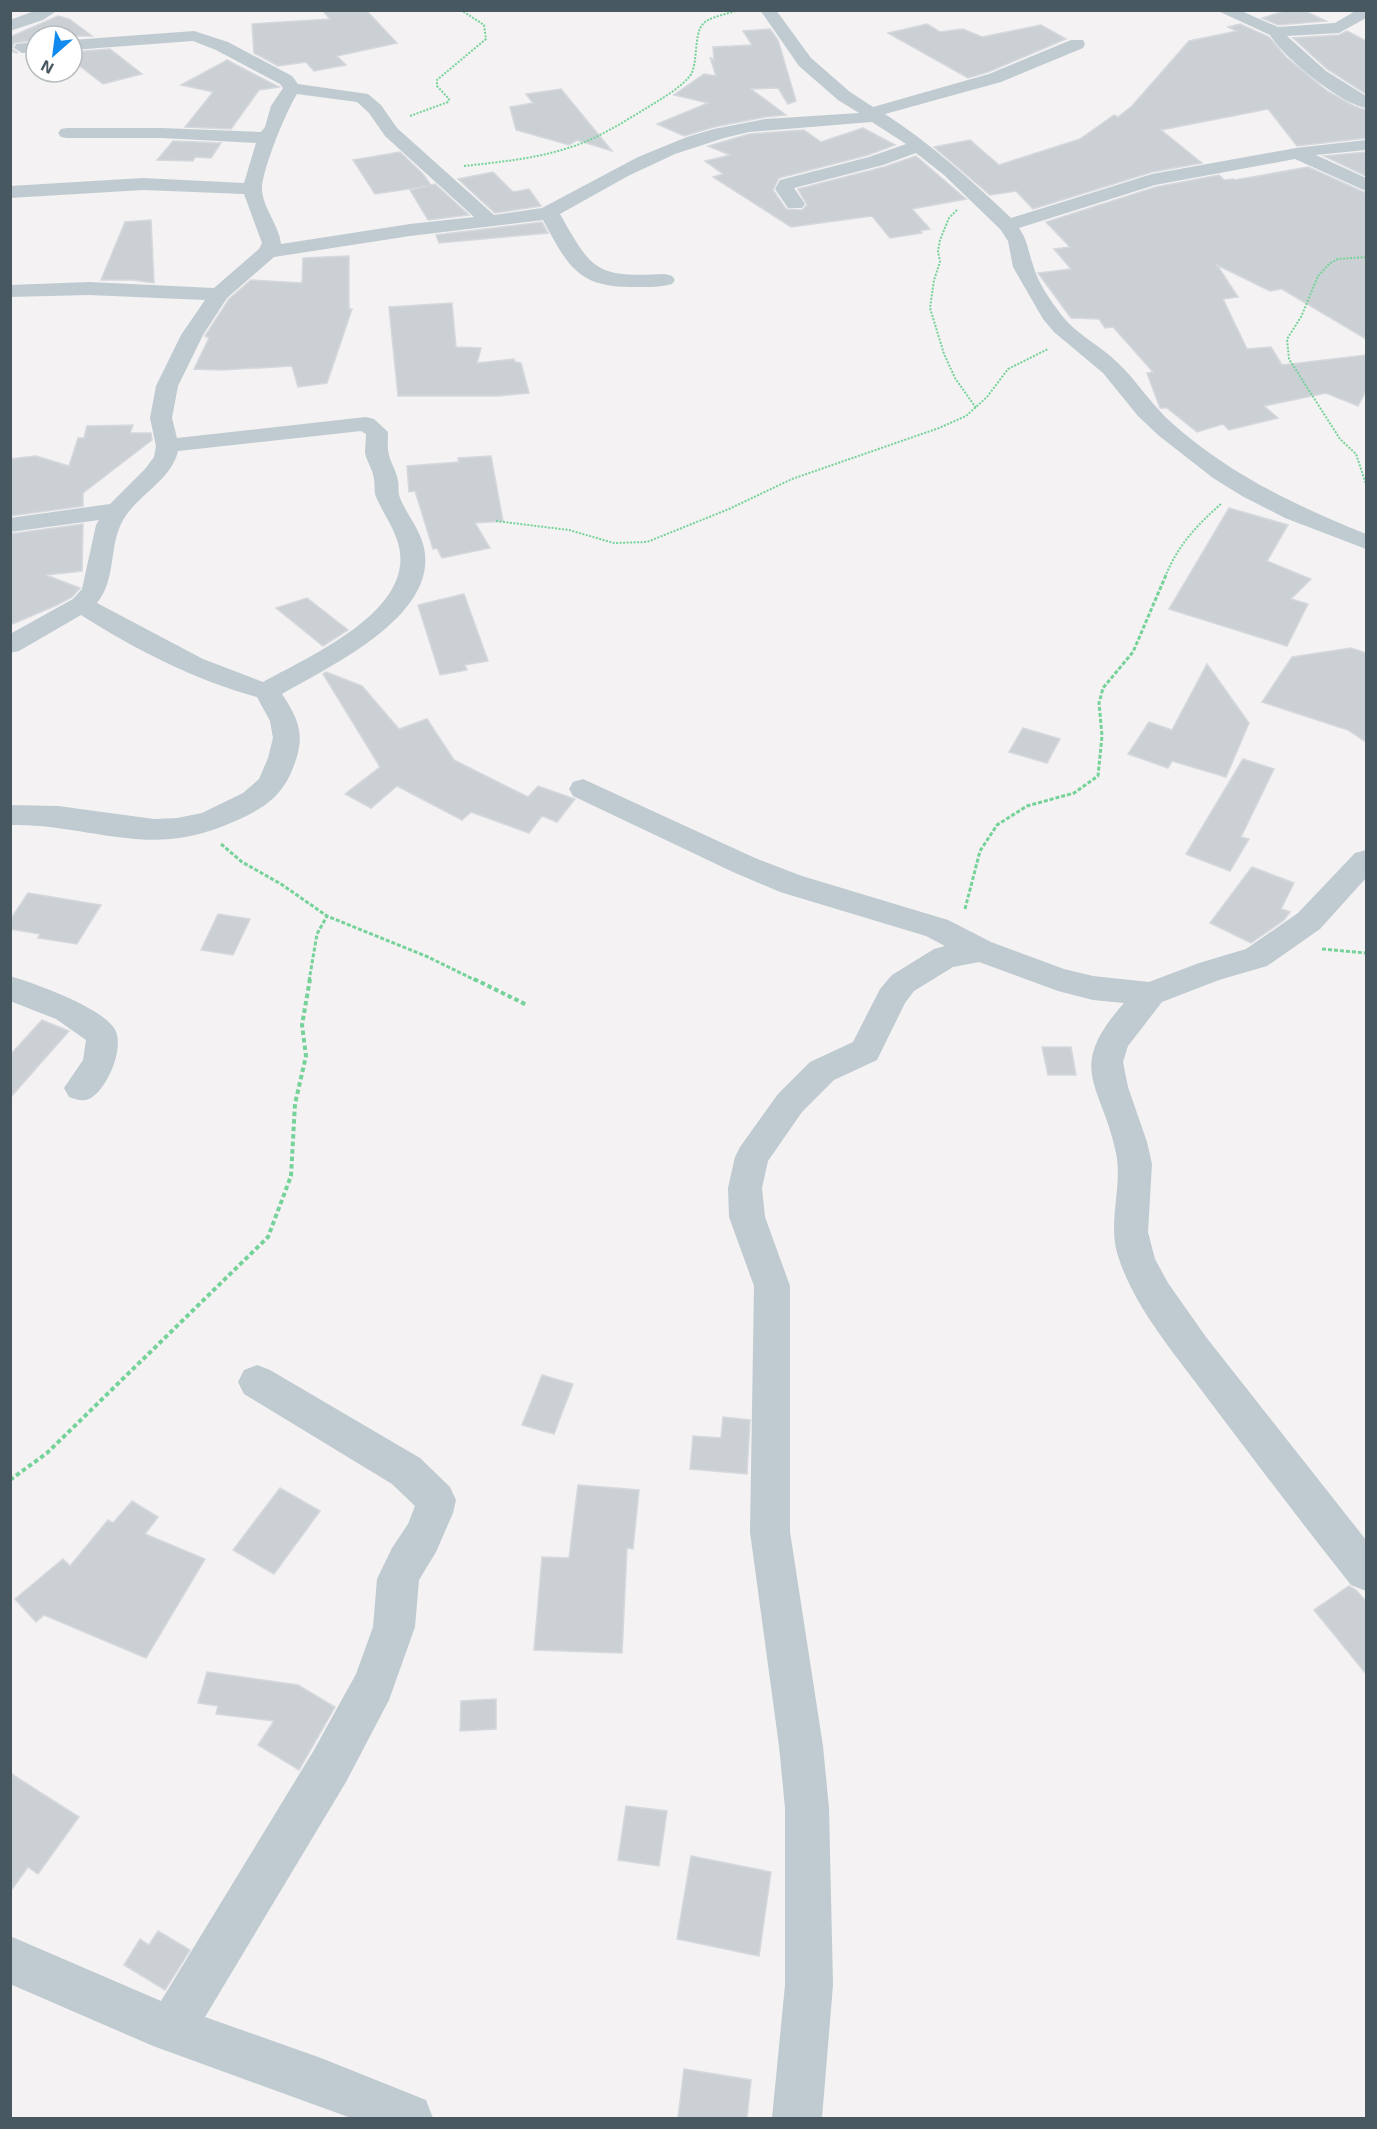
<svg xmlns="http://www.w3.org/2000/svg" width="1377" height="2129" viewBox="0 0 1377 2129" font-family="'Exo 2',sans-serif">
<rect width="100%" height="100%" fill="#f4f2f2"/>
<path fill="#cbd0d4" stroke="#d5d8dd" stroke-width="1.5" d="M322,10h44l31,33 -60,13 9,9 -32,6 -8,-9 -28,4 -24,-13 -2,-29 78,-5z
M1288,10h15l23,11 -48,4 -16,-7z
M58,16l11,3 23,17h-56v4l-22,3 -2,6 6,4 -8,-2v-14z
M927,24l13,8 23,-3 19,8 59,-12 25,14 -78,33 -20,6 -80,-45z
M1240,24l29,13 17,20 41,34 27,15 12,4v28l-69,8 -29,-37 -107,21 41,33 -50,9 -119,37 -17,-18 -26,4 -56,-48 36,-7 29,25 81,-26 34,-24 4,2 14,-11 57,-65 48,-10 -9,-4z
M770,29l8,11 18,61 -8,3 -10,-16 -27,1 35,26 -21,2 -51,10 -30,9 -27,-12 51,-21 -34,-8 30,-21 12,2 -6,-19 4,4 -1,-14 39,-2 -9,-14z
M1347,31l19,10v53l-39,-25 -34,-31 46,-3z
M110,49l32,25 -39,10 -31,-24v-8z
M227,60l52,27 -20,3 -28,39 -46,-2 28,-35 -32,-7z
M561,89l51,62 -35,-11 -8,5 -53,-15 -6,-23 23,-4 -7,-9z
M863,128l32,17 -27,10 -89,23 -6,12 13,19 16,1 5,-5 -9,-16 86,-22 32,-11 50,43 -54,10 18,20 -10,2 2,2 -32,5 -18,-22 -81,11 -78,-50 10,-3 -18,-13 25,-6 -22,-9 41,-12 55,-4 17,12z
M173,141l48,2 -10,15 -16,-1 -2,4 -36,-1z
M400,152l23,22 8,11 4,-1 34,31 -41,5 -18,-30 18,-4 -53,8 -22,-34z
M1366,152v24l-42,-20z
M1308,167l58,26v146l-84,-50 -12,2 -53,-26 21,32 -15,2 24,50 24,-2 11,18 84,-10v36l-8,15 -32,-13 -62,13 14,12 -49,12 -6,-6 -26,8 -30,-24h-7l-13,-35 6,-1 -40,-45 -8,1 -6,-9 -28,-1 -33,-45 33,-4 -17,-20 16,-2 -24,-25 110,-35 63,-12 5,5 9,-1 2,1z
M493,172l20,20 16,-3 12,17 -46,7 -37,-34z
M151,220l3,63 -21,-3h-32l24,-58z
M542,222l6,11 -109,10 -3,-8z
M349,256v53h3l-25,74 -29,4 -6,-21 -71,4 -27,-1 15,-31 -4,-2 24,-37 22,-19 51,3 1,-25z
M452,303l4,44 25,1 -4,15 37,-4 1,3 6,1 8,30 -32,3h-99l-9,-89z
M133,425l-3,8h21l1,7 -69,53v13l-73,10v-57l26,-3 33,10 9,-28h6l3,-12z
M491,456l12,65 -28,2 15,25 -48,10 -5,-10 -4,1 -18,-58 -6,1 -2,-26 52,-4 -1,-4z
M1229,508l59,17 -21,36 44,18 -20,20 17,5 -21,42 -118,-37z
M83,524l-1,47 -36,4 34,13 -8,9 -15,8 -47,20v-91z
M464,594l24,67 -23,4 2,5 -27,5 -22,-70z
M307,598l41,32 -25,16 -47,-38z
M1351,648l15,5v89l-18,-12 -86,-28 30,-45z
M1207,664l42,59 -23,54 -54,-16 -4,7 -40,-14 21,-32 23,8z
M326,672l36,14 37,43 28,-10 27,41 74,37 10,-11 37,13 -18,23 -15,-6 -13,17 -58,-21 -9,8 -65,-34 -26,22 -26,-14 35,-27 -57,-93z
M1023,728l37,11 -13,24 -38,-11z
M1243,759l31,10 -33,68 8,2 -19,32 -44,-17z
M1252,867l42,16 -13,26 9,3 -6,8 -33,23 -41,-20z
M28,893l73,12 -24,39 -39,-6 2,-4 -30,-5v-9z
M218,914l32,5 -17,36 -32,-5z
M42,1020l27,11 -59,67v-43z
M1042,1047h29l5,28h-28z
M542,1375l31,9 -19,50 -32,-9z
M723,1417l27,3 -3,54 -57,-5 3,-33 28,2z
M578,1485l61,5 -6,59 -6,-1 -5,105 -88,-3 8,-93 27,1z
M280,1488l40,23 -46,63 -41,-24z
M132,1501l26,16 -13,17 60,25 -59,99 -102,-43 -8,7 -21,-23 48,-40 7,7 38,-46 5,3z
M1349,1586l7,4 10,11v73l-52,-64z
M207,1672l91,13 37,22 -36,63 -41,-25 16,-24 -58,-7 2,-8 -20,-3z
M496,1699v30l-36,2 1,-30z
M10,1773l69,44 -41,57 -10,-7 -18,25z
M626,1806l41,5 -8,55 -41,-6z
M691,1856l80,16 -12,84 -82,-17z
M158,1931l32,19 -25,40 -41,-25 16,-26 9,6z
M684,2069l67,11 -4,38h-69z"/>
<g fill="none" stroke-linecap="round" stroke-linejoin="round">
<path stroke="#75d39a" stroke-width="2" stroke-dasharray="2 1.5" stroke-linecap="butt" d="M410,116l38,-14 1,-3 -12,-13v-6l49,-41 -2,-14 -23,-15
M464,166c35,-4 70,-7 104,-18 27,-8 52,-24 77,-39 14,-9 33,-19 44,-32 4,-4 5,-11 6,-17 4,-42 3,-38 44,-50
M957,210l-8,8 -9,22 -2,11 2,11 -6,18 -4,28 14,46 11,24 21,30
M1366,257l-28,2 -8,4 -12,13 -17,41 -14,22 2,20 51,80 16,15 10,30
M496,521l73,9 45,13 33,-1 82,-33 63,-30 147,-51 27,-12 21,-19 21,-28 40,-20
M1165,577c13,-32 31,-51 57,-74"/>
<path stroke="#75d39a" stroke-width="3" stroke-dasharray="4 2" stroke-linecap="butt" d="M221,844l21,18 39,22 46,32 101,41 49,24
M965,909l15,-58 17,-26 30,-19 47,-13 24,-17 4,-40 -3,-33 4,-15 30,-36 33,-77
M1322,949l44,4
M309,981l8,-47 10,-18"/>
<path stroke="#75d39a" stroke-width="4" stroke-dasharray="4.5 3" stroke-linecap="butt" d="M474,979l53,26
M10,1480l37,-27 221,-216 23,-61 4,-72 11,-48 -4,-31 8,-46"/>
<path fill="#bfcbd1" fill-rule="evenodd" d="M37,10h21l-15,10 -33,11v-11z
M760,10h16l35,48 39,34 23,15 116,-33 82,-34h12l2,4 -2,4 -82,34 -116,32c46,30 86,66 126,104l141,-44 144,-26 70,-8v10l-50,5 50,23v13l-71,-32 -140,26 -136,43c9,13 9,23 14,37 4,16 17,35 27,48 15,21 40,32 58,50 20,19 34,43 55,61 59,52 122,81 193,110v15l-81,-31 -43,-22 -29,-18 -55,-43 -20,-19 -35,-43 -49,-41 -11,-13 -30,-52 -5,-26 -8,-12 -56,-54 -28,-22 -33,12 -89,23 11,16 -3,4h-14l-13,-19 5,-9 89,-23 37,-13 -34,-22 -123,10 -25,6 -49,16 -47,22 -68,38c33,59 37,63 105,60l7,2 3,4 -3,4c-13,4 -28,3 -42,3 -54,0 -64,-25 -87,-67l-133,16 -136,21 -47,41 -24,37 -25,51 -6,32 5,20 189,-21 8,2 14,13c0,7 -1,16 1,23 2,9 8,17 9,26 1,4 0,9 1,14 4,14 19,31 24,49 20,70 -93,122 -141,150 21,31 23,47 8,81 -11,23 -27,33 -50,44 -20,9 -39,16 -61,19 -52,8 -113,-15 -169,-13v-20l48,1 96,13 23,-1 25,-5 41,-20 16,-14 9,-21 5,-20 -3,-17 -13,-24c-60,-16 -123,-48 -176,-82l-62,36 -9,2v-19l63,-35 9,-10 14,-64 3,-5 -89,12v-14l100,-14 35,-35 9,-12 2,-11 -6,-28 6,-32 25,-51 24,-35 -116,-5 -79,2v-12l79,-3 125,6 45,-39 3,-6 -18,-49 -101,-4 -133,8v-12l133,-8 101,5 12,-40 -94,-5h-95l-6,-1 -3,-4 3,-4 6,-1h95l99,4 4,-5 6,-21 12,-18 -3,-4 -64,-34 -23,-9 -121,9v-10l122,-9 34,11 64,34 6,8 70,10 13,11 16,23 97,87 48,-7 96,-51 49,-20 27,-8 51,-10 94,-6 -21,-13 -39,-34zM297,94l60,8 12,11 16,23 89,81 -64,7 -129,20c-2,-19 -17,-34 -19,-53 -2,-17 25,-82 35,-97zM361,431l5,3c0,6 -1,13 -1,19 2,9 8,17 9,26 1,6 0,13 2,18 7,16 17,29 22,46 20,67 -89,113 -135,139l-60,-23 -106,-56c19,-23 12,-54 24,-79 13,-28 50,-42 57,-73z
M1216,10h23l39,17 57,-4 22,-13h9v8l-27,15 -52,3 39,35 40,25v12c-26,-5 -82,-50 -96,-73z
M36,42v10l-14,1 -8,-5 2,-4z
M583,779l172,79 47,18 146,44 43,22 73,27 29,7 56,6 50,-19 47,-14 52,-36 57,-60 11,-3v28l-46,51 -53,37 -48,14 -57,22 -34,44 -5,16 5,25 19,55 5,22 -4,68 7,27 13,24 38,54 160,203v51l-15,-6c-51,-64 -100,-129 -149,-194 -31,-42 -68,-85 -84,-135 -11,-34 5,-68 -2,-103 -15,-71 -51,-83 8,-150l-31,-3 -35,-9 -79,-29 -26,5 -39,24 -9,12 -28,57 -43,20 -32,32 -34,49 -6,27 3,29 25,69v246l33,214 6,62 4,177 -11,133h-50l13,-133v-177l-6,-62 -29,-214 4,-246 -25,-69 -1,-29 7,-31 5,-10 38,-53 32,-32 43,-20 27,-53 12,-14 42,-26 11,-3 -19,-10 -146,-44 -47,-20 -160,-76 -4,-7 4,-7z
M10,976c26,8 89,30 104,52 12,17 -6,60 -23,70 -7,4 -14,2 -22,-1l-5,-9 19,-28 3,-20 -30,-21 -46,-18z
M257,1365l13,5 150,88 30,29 6,13 -3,13 -17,39 -17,28 -4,47 -26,73 -43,82 -141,235 116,41 105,42 7,18h-82l-198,-72 -143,-62v-48l151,65 153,-251 42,-76 17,-47 4,-48 15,-31 16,-24 7,-18 -23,-22 -148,-90 -6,-12 6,-12z"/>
</g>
<rect width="1377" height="2129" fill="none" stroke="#485860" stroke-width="24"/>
<g transform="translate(54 54) rotate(208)"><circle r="28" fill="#ffffff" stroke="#b6bcbf" stroke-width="1.5"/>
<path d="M0-4.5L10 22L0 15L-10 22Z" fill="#108aef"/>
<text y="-9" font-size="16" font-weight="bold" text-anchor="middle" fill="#485860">N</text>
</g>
</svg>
